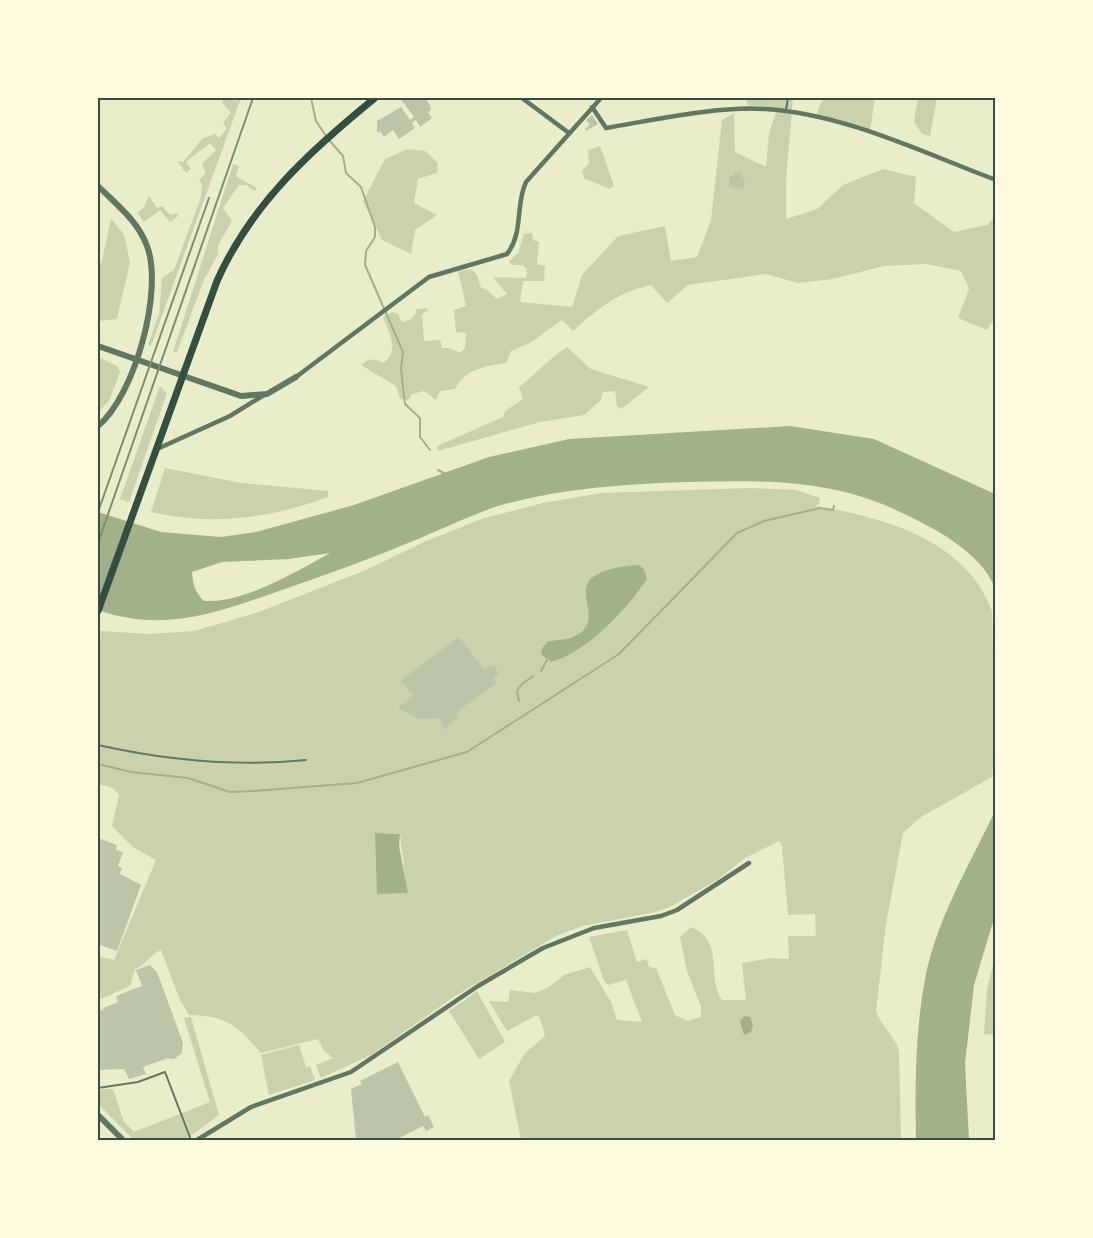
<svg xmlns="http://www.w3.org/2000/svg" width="1093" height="1238" viewBox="0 0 1093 1238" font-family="'Roboto Condensed',sans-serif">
<rect width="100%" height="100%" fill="#e9edc9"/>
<path fill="#cad2ad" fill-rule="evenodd" d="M225,98l11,3 5,-3 -90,248 -3,-1 11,-31 3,-36 12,-8 27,-73 1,-12 -3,-5 7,-7 -4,-9 14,-14 -6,-7 -24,19 5,7 -5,4 -9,-12 6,1 20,-24 12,-4 4,4 8,-9 -4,-6 8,-10 -9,-11z
M747,98h46l-7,82v39l31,-10 26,-24 40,-16 33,8 -2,26 40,29 33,-7 8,-9v102l-8,12 -29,-12 11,-29 -8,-18 -35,-7 -42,2 -51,13 -35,4 -32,-9 -78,11 -21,18 -16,-18c-36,9 -51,22 -78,46l-11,-11 -32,23 -19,8 -5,12c-20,3 -41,6 -51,26l-15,2 -4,9 -12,-9 -12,3 -4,6 -8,-1 -4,-13 -35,-21c9,-7 12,-7 22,-2 17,-12 6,-29 0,-46l9,-5 6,2 4,8c7,0 13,-5 15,-13l10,-1 1,3 -6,3 2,27 16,-1 2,8h8l10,5 5,-5 1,-15 -10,-1 -2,-22 12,-4 -8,-35 13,-2 6,6 4,13 5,1 11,10 10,-5 -14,-17 33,1 1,-9 -4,-4h-11l-3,-4 9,-8 6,-19 8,-1 1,7 6,2 -2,22 8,2 -1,15h-21l-3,21 52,5 10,-32 36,-39 47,-10 6,35 26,-4 14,-37 11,-100 12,-7 1,39 31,15 3,-33 8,-26 -30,-3z
M823,98h52l-5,32 -54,-15z
M918,98h19l-7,38 -8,-2 -8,-12z
M600,146l14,40 -5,3 -25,-11 -2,-8 7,-6 -1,-14z
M407,149l18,2 13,12 -1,10 -19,6 -4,24 23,12 -22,15 -4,24 -29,-14 -19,-39 22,-42z
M233,164l6,2 -3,10 21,12 -2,3 -9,-6h-7l-16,23 9,13 -14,24v9l-14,26 -27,72h-4z
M149,196l8,12 5,-2 8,9 7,-2 1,3 -8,6 -10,-12 -16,12 -7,-9 7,-6z
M111,218l13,17 6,27 -13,57 -19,2v-55l4,-5z
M567,347l24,22 58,18 -28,22 -4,-3 -2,-15 -12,1 -2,8 -17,15 -44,7 -102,29 -1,-5 66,-29 2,-6 18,-12 -4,-12c18,-14 30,-28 48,-40z
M98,357l19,9 3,6 -10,27 -12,14z
M160,386l7,7 -38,109 -9,-3z
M165,468l77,15 86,8v6c-62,22 -112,29 -177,15z
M750,488l46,2 24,8 -1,6 -4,2c67,11 151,33 177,105l3,132 -3,34 -71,40 -18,16 -17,91 -10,87c7,19 18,23 23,40l2,89h-380l-12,-59 16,-28 20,-17 -5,-18 -3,-3 -30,16 -18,-30 19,1 2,-12 25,3 14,-6 15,-12 26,-8 21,35 6,18 25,2 -16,-42 -18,5 -4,-4 -15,-44 38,-7 10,32 10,-3 2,8 7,1 19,47 12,6 14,-4v-10l-14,-36 -7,-34 11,-10c35,16 14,44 31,73h24l-4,-37 29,-5 18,1 -1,-23h28l-1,-22 -27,1 -6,-68 -3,-6 -34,17 -25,20 -50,29 -15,5 -72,14 -25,9 -103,61 -84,59 -50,23 -5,-13 17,-7 -9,-7 -6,-12 -57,14c-24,-28 -34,-37 -72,-38l-9,-15 -19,-50c-12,5 -15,15 -26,19l-5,17 -32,14v-44l16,4 42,-100 -23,-13 -21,-21 7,-31 -6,-7 -15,-4v-144l3,-9 49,3 44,-3 62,-18 110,-43 58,-28 60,-24 59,-15 58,-10zM375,833l25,1 7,59z
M995,956v79l-11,-1 3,-45z
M477,991l28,51 -26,17 -30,-48z
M191,1017l28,98 -34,25h-51l-36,-36v-11l4,-4h11l11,33 10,10 76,-30 -26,-84z
M299,1045l7,22 4,-1 5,14 -46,15 -8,-40z"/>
<path fill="#a3b18a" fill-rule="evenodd" d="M790,426l84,13 121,55v94c-15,-37 -61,-60 -95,-76 -67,-33 -139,-32 -212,-30 -64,2 -127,6 -190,24 -27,9 -53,22 -80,33 -46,19 -92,36 -139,52 -63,22 -115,42 -181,19v-98l63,20 60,5 35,-5 98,-27 135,-48 80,-18zM330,553c-34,19 -86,50 -126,48 -9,-9 -11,-16 -12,-29l30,-10 67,-3z
M638,565l6,4 3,10c-19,29 -61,74 -96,83l-9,-7 -1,-5 6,-8c9,-3 20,-1 28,-6 26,-12 6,-37 12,-51 6,-16 37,-19 51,-20z
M995,811v104l-21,70 -9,78 4,77h-53c-1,-52 -1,-104 8,-155 10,-62 45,-119 71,-174z
M375,833l25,1 -1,12 9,47 -31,1z
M745,1016l5,1 3,9 -2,6 -7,3 -4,-14z"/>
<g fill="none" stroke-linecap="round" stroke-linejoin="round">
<path stroke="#a3b18a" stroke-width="2" d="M311,98l5,23 10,15
M329,140l14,16 3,17 15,14 14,40v10l-9,14 -1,14 38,87 -2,17 4,35 15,14v19l10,13
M438,470l8,4
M541,671l6,-11
M519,701l-2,-10 4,-6 12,-9
M98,764l33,8 57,6 42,14 23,-1 104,-8 110,-31 152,-98 118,-121 27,-12 56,-13 13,2 1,-4"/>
</g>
<path fill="#bcc5a7" d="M400,98h25l5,7 1,5 -3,2 4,6 -12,9 -4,-7 -4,3 3,5 -16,11 -6,-9 -9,7 -4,-6 -3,2v-12l24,-14 9,13 4,-3z
M592,115l6,9 -12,7 -1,-2 5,-4 -4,-5z
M734,172l8,1v5h3l-2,11 -14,-2 1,-11h4z
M459,637l25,32 10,-4 5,9 -6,4 3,5 -38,28 -1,7 -13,12 -5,-12 -20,1 -18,-9 -2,-4 15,-10 -13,-16z
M98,838l19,7 -1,5 7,2 -5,14 4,2 -2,6 21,11 -24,66 -19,-7z
M150,965l7,7 26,71 -1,10 -8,6 -6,-1 -25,9 3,7 -17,5 -5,-10 -26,1v-62l6,3 -1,-3 15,-6 -2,-6 26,-10 -6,-16z
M398,1062l27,55 3,-2 6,12 -8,4 -3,-5 -28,14h-39l-5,-51 11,-5 -2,-3z"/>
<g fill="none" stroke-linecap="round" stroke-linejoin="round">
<path stroke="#617663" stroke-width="2" d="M786,110l2,-12
M98,745c67,15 139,22 208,15
M98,1088l40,-6 27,-10 26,68"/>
<path stroke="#617663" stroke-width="4.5" d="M522,98l47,35
M592,107l14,21c48,-8 110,-22 159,-19 80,5 156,43 231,71
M296,377l133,-100 78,-23c17,-22 8,-49 19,-72l75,-84
M157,449l73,-33 34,-21
M197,1140l54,-33 100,-35 127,-86 65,-38 51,-20 67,-12 16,-6 72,-47"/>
<path stroke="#617663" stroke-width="6" d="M98,186c18,18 40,35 49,60 17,45 -13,151 -49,180
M98,346l143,50 26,-2 29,-17
M98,1115l25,25"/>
<path stroke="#344e41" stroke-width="7" d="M98,611l119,-330c34,-77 94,-131 158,-183"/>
<path stroke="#7c8e77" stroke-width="2" d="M98,512l111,-314
M98,543l155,-445"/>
</g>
<rect width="1093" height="1238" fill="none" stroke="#fefae0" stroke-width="198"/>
<rect x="99" y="99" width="895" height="1040" fill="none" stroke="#344e41" stroke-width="2"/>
</svg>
